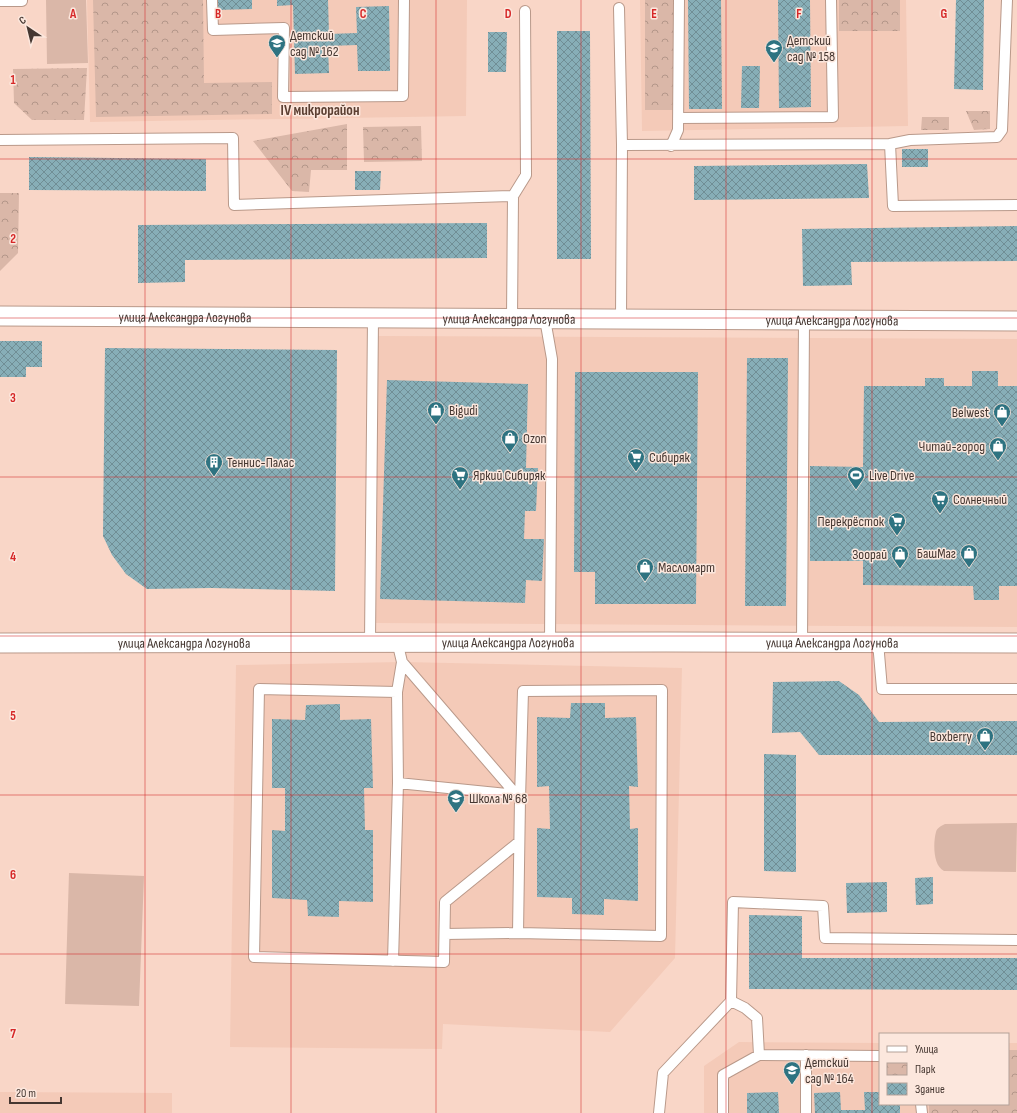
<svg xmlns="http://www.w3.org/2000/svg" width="1017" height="1113" viewBox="0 0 1017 1113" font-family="'Sofia Sans Condensed',sans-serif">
<defs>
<pattern id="park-crowns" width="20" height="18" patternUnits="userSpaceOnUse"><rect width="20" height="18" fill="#dab7a8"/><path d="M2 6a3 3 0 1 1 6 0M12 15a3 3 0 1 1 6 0" fill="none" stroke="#b39689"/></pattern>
<pattern id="building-cross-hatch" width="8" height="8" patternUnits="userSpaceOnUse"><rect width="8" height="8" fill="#87aeb7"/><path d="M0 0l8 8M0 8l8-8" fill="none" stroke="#708e95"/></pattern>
</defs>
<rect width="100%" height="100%" fill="#f9d6c7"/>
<path fill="#f4cab8" d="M87,0h380l-1,116 -376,6z
M640,0h266l2,126 -266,5z
M378,336l639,3v288l-641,-4z
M402,662l280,6 -7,290 -65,74 -167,-8 -1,25 -212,-2 6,-382z
M739,1042l141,1v61h128v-61h9v70h-313v-47z
M0,1092l172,1v20h-172z"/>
<path fill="url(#park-crowns)" d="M93,0h110l1,83 68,-1v32l-176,3z
M645,0h28l1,110h-29z
M839,0h61v31h-61z
M87,68l-3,52h-52l-18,-17 -1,-34z
M966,111h24v18l-16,1z
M922,117h27v13h-28z
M347,124v46h-36l-2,22 -17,-1 -39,-50z
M421,126l1,35 -58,1 -1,-35z
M0,193h19l-1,60 -18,18z
M1008,1050h9v63h-88v-9h79z"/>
<path fill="#dab7a8" d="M46,0h40l2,63 -41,1z
M1017,823l-1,49 -72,-1c-11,-5 -11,-28 -8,-39 1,-4 5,-6 9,-8z
M69,873l75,3 -5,130 -74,-2z"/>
<path fill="url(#building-cross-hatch)" d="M218,0h34v9l-34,1z
M277,0h51l1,34 28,-1 -1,-26 33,-1 1,65h-32l-1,-26 -29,1 1,27 -34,1 -2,-69 -16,1z
M688,0h33l1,109h-33z
M778,0h32l1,107 -32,1z
M956,0h28l-1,90 -29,-1z
M557,31h33l1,228h-34z
M488,32h19l-1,40h-18z
M742,66h18l-1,42h-18z
M902,149h26v18h-26z
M29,157l177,2v32l-177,-1z
M867,164l2,34 -175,2v-34z
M355,171h26l-1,19h-25z
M487,223v35l-302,2v22l-47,1v-58z
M1017,226v35l-166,1 1,23 -49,1 -1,-57z
M0,341h42v26h-16v10h-26z
M105,348l232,2 -2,241 -124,-3 -64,1 -21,-15 -14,-19 -9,-19z
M747,358h41l-2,248h-41z
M972,371h26v15h19v200h-18v14h-25l-1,-14 -110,-1v-24h-53v-95l53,1 1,-81h61v-8h19v8h28z
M575,372h123l-2,232h-101v-32h-21z
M387,380l141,4 -2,84h12l-2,43h-11l-1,28h20l-2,42 -16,-1 -1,23 -145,-4z
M839,681l20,14 20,27 138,-1v34h-198l-19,-23 -28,1 1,-51z
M571,703h34v15l31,-1 2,70 -9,-1 1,43 8,-1v73l-34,-2v16l-32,-1v-16l-35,-1v-69l13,1 -1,-43 -12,1v-70l33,1z
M340,704v16l31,-1 2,69h-9l1,42h8v72l-34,-1v16l-31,-1 -1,-16 -35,-2v-68l13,1v-43h-13v-69l33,1 1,-15z
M764,754l32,1v117l-32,-1z
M933,877v27l-17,1 -1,-27z
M887,882v30l-40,1 -1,-30z
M749,915l53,1v42h215v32l-268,-1z
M778,1092l1,21h-32v-20z
M840,1092l1,18h24l-1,-18h16v12h20v9h-85l-1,-20z"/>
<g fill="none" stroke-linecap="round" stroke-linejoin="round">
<g stroke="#b9998a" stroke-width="12">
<path id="service" d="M212,0l1,30 71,-2 -1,69 120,-1 1,-96
M0,1h22v-1
M619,8l3,137 268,-1 3,62 124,-1
M678,118l155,-1 -2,-117
M0,140l233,-2 1,67 279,-9 -1,122
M890,144l20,-4 87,-3 5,-7 5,-130
M671,146l7,-16 1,-130
M513,196l13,-21 -1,-164
M545,319l7,40 -2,283
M621,319l1,-174
M370,641l3,-323
M397,641l5,21 118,137 -2,134 143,3 1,-246 -139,1 -3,108
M878,642l4,47h135
M802,643l2,-322
M397,692l5,-30
M517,795l-119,-12 -1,-91 -138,-3 -5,268 190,5 1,-60 74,-60
M445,934l73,-1
M393,961l5,-178
M731,1001l14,7 12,10 2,37
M806,1055v57
M921,1104l1,9
M659,1113l4,-40 68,-72 2,-99 90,4 2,32 192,2
M723,1113v-38l36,-20 121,1"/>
</g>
<g stroke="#b9998a" stroke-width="21">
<g id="minor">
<path id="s1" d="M0,316l1017,5"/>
<path id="s2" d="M0,643l666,-1 351,1"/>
</g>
</g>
<use href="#service" stroke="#fff" stroke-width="10"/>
<use href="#minor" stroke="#fff" stroke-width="19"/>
</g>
<path fill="none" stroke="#d62828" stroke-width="1" stroke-opacity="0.55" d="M145,0v1113M291,0v1113M436,0v1113M581,0v1113M726,0v1113M872,0v1113M0,159h1017M0,318h1017M0,477h1017M0,636h1017M0,795h1017M0,954h1017"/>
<defs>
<g id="school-pin" transform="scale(0.9)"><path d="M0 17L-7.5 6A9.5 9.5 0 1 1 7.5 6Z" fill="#2e7381" stroke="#fce7dd"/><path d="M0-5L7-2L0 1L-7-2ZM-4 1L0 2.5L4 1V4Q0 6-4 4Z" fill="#fff"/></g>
<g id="shop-pin" transform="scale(0.9)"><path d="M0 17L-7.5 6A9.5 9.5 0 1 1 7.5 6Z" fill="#2e7381" stroke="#fce7dd"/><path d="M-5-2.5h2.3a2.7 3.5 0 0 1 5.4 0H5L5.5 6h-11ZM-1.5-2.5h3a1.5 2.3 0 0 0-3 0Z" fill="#fff"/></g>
<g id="supermarket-pin" transform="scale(0.9)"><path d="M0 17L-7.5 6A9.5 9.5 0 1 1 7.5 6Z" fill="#2e7381" stroke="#fce7dd"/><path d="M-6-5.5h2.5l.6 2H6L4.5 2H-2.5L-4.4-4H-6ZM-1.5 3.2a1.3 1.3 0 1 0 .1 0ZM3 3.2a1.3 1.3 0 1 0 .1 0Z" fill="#fff"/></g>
<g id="building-pin" transform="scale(0.9)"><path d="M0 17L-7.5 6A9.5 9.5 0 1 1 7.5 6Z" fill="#2e7381" stroke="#fce7dd"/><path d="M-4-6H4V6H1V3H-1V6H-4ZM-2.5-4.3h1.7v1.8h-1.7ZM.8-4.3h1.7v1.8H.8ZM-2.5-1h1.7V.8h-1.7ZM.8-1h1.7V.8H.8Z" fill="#fff"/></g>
<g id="stadium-pin" transform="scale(0.9)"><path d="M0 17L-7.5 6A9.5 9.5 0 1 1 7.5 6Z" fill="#2e7381" stroke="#fce7dd"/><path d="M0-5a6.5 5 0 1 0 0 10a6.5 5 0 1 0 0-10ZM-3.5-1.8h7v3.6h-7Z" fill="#fff"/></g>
</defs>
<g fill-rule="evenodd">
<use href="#school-pin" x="277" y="43"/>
<use href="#school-pin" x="774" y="48"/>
<use href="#shop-pin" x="436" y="410"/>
<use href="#shop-pin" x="1002" y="412"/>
<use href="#shop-pin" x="510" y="438"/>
<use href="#shop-pin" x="998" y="446"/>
<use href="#supermarket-pin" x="636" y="457"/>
<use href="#building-pin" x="214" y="462"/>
<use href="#supermarket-pin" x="460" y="475"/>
<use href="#stadium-pin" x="856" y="475"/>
<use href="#supermarket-pin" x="940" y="499"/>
<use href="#supermarket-pin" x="897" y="521"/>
<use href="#shop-pin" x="969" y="553"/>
<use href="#shop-pin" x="900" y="554"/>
<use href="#shop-pin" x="645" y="567"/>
<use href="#shop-pin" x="985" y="736"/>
<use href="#school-pin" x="456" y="798"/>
<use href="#school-pin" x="792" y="1070"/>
</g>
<g text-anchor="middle" stroke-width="3" stroke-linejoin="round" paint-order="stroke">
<g font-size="14" fill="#453731" stroke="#fce7dd" text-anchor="start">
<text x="290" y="40">Детский<tspan x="290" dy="16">сад № 162</tspan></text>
<text x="787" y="45">Детский<tspan x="787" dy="16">сад № 158</tspan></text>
<text x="449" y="415">Bigudi</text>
<text x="989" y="417" text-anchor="end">Belwest</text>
<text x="523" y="443">Ozon</text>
<text x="985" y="451" text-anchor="end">Читай-город</text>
<text x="649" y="462">Сибиряк</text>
<text x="227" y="467">Теннис-Палас</text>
<text x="473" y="480">Яркий Сибиряк</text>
<text x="869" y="480">Live Drive</text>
<text x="953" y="504">Солнечный</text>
<text x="884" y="526" text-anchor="end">Перекрёсток</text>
<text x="956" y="558" text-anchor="end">БашМаг</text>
<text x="887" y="559" text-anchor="end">Зоорай</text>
<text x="658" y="572">Масломарт</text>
<text x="972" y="741" text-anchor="end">Boxberry</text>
<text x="469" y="803">Школа № 68</text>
<text x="805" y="1067">Детский<tspan x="805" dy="16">сад № 164</tspan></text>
</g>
<g font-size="14" fill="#453731" stroke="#fce7dd">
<text dy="5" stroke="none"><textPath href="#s1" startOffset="185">улица Александра Логунова</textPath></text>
<text dy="5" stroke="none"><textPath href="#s1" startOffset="509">улица Александра Логунова</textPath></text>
<text dy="5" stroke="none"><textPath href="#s1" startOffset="832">улица Александра Логунова</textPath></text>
<text dy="5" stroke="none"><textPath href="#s2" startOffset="184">улица Александра Логунова</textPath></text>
<text dy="5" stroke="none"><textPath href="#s2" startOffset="508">улица Александра Логунова</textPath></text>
<text dy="5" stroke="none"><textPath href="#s2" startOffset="832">улица Александра Логунова</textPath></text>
</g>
<g font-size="15" font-weight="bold" fill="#5c4033" stroke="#fce7dd">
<text x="320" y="115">IV микрорайон</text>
</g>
</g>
<g font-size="13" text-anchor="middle" font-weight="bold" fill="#d62828" stroke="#fce7dd" stroke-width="3" stroke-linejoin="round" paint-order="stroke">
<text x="73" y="18">A</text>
<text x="218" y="18">B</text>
<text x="363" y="18">C</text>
<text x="508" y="18">D</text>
<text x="654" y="18">E</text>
<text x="799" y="18">F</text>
<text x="944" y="18">G</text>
<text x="13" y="84">1</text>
<text x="13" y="243">2</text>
<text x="13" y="402">3</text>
<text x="13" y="561">4</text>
<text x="13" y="720">5</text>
<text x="13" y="879">6</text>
<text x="13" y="1038">7</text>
</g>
<rect x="879" y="1033" width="130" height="72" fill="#fce7dd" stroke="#b3a198"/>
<rect x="887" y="1046" width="20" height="6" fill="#ffffff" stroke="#b3a198"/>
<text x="915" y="1053" font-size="12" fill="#453731">Улица</text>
<rect x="887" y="1063" width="20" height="12" fill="url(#park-crowns)" stroke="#b3a198"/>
<text x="915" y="1073" font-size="12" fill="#453731">Парк</text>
<rect x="887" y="1083" width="20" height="12" fill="url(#building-cross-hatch)" stroke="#b3a198"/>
<text x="915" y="1093" font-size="12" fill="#453731">Здание</text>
<g transform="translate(28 28) rotate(325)" stroke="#fce7dd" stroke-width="3" paint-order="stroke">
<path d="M0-3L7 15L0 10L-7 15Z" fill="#453731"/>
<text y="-6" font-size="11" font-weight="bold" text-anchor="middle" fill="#453731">С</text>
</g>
<path d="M10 1097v6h51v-6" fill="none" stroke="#453731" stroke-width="2"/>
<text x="16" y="1097" font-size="12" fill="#453731" stroke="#fce7dd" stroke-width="3" paint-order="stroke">20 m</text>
</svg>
